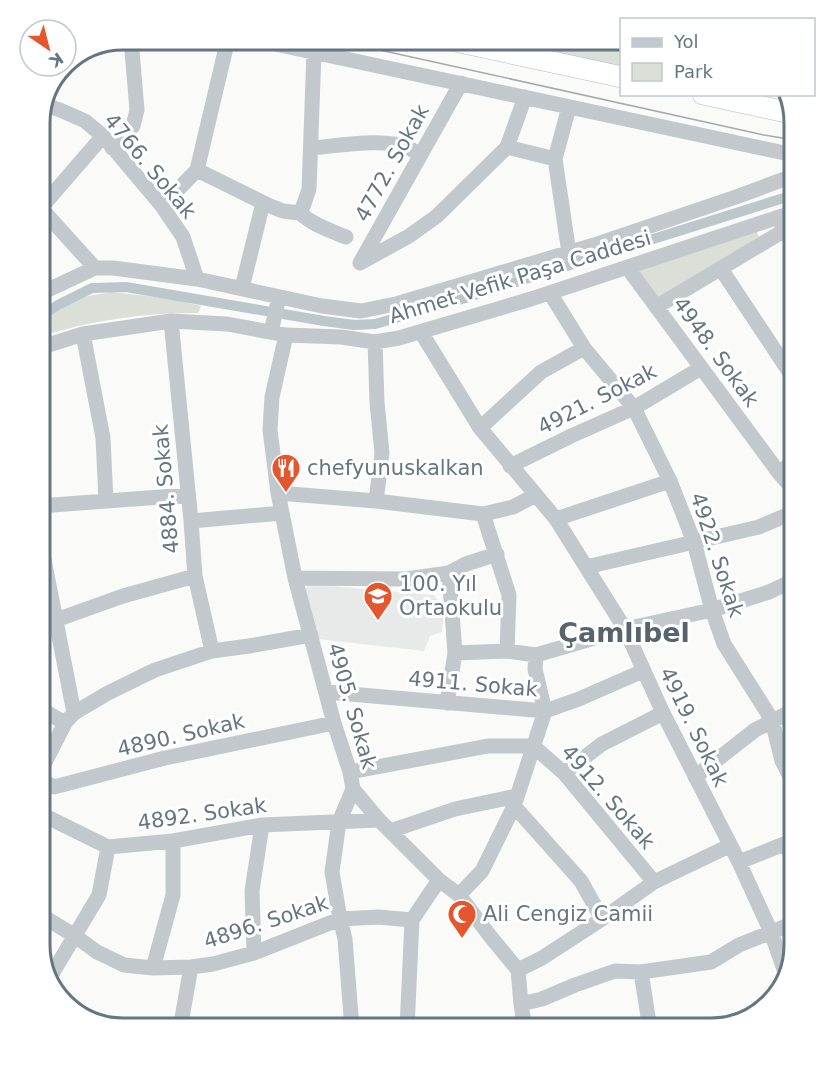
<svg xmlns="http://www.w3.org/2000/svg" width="833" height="1068" viewBox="0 0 833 1068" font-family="'DejaVu Sans',sans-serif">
<rect width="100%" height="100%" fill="#fafaf8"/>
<path fill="#e8e9e9" d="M309,584l125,11 10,15 -2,22 -12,4 -6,15 -106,-12 -13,-46 1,-5z"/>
<path fill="#dadfd7" d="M496,39h125v28z
M756,230l3,7 -100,63 -21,-30z
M112,292l60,7 29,7 -3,7c-55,0 -107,7 -159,24v-15l19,-13 30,-13z"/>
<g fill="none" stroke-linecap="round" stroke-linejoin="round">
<path stroke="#bbc7cb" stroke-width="10" d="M39,317l19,-12 34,-17 34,-1 198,34 30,4 21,-1 87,-25 328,-103 4,-3"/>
<g stroke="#b4b9bd" stroke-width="22">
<path id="highway" d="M446,39l176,38
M703,94l88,19"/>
</g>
<path stroke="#c3c8cc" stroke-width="15" d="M252,39l542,116
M45,105l15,5 25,11 18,15 59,70 21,31 14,42
M569,107l-14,52 14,94
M507,147l48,12
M112,148l21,-22 4,-16 -6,-71
M311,148c26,-2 74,-11 98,0 4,2 8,5 11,8
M197,170l73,36 13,5 17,2
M39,206l56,62
M162,206l35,-36 31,-131
M39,210l64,-74
M300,213l4,-9 5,-15 5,-137
M300,213c13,12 29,17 46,24
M781,223l13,21
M360,263l49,-27 28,-20 70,-69 18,-50
M360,263l101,-180
M627,267l152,206 15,17
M721,269l73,110
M242,288l21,-85
M550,293l34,55 50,60 36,73 24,61 18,68 12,34 48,76 10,41 9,17 3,-1
M39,294l56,-26h18l84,11 125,27 39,5 35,-7 198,-59 142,-48 54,-20 4,-4
M656,307l129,-77
M171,321l20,200 4,55 17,75
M271,332l8,-35
M421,332l59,96 76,91 69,110 38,84 76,149 32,70 15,43
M83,334l20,104 3,63
M286,335l-14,62 -2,33 8,63 17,85 39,145 16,49 3,17 26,31 60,60 20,15 31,41 28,34 3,34 4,25
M375,342l2,60 5,51 -6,48
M39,348l44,-14 88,-13 56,3 59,11 55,2 34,5 24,-4 132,-39 263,-87
M480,428l61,-56 43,-24
M510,466l61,-30 63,-28 67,-40
M779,473l15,-12
M278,493l98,8 107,13 30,-7 23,-12
M39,506l149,-11
M483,514l26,81 -2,56
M556,519l114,-38
M191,521l91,-8
M39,534l35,179
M586,567l173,-40 35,-15
M295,578l111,1 43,-6 17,-9 31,-10
M56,620l67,-24 72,-20
M455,653l52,-2 29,4 89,-26 87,-19 57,-18 25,-12
M327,692l218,19 34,-12 64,-28
M447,703l8,-50 -6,-80
M39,708l26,15
M350,772l138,-26h45l31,27 90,109
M564,773l38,-29 61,-31
M39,774l26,-51 9,-10 34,-20 47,-23 57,-19 37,-5 62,-11
M695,777l60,-47 39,-20
M39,779l15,8 111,-29 169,-35
M514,806l67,75 21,38
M39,813l69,34 65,-6 89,-16 117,-5
M390,831l65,-22 62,-13
M785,844l9,17
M739,862l55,-22
M459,895l23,-24 32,-65 31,-95 -10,-42 1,-14
M39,914l36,22 22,16 27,13 29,3 38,-1 22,-3 41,-11 86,-34 38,-2 34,3
M254,953l-2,-62 10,-66
M153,968l20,-73v-54
M518,970l24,-12 60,-39 52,-37 75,-36
M641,972l9,57
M49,979l50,-84 9,-48
M521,1004l21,-5 33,-14 40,-14 26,1 70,-10 28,-17 55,-22
M180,1029l11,-62
M352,1029l-7,-90 -5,-20 -8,-47 7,-50 14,-33
M407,1029l5,-109 27,-40"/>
<use href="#highway" stroke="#fff" stroke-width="21"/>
<path stroke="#a2aab0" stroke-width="1.5" d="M330,39l434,96 30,5"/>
</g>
<defs>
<g id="restaurant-pin" transform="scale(1.5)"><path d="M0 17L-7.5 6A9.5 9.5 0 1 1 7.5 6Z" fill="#e4572e" stroke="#fff"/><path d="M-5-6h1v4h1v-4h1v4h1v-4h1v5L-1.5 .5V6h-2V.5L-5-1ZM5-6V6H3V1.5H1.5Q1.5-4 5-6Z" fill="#fff"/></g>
<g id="school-pin" transform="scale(1.5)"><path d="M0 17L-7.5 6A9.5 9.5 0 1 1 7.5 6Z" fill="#e4572e" stroke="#fff"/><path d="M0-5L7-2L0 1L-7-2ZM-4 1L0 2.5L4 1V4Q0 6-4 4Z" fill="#fff"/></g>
<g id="mosque-pin" transform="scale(1.5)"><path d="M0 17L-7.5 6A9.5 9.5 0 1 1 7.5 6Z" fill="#e4572e" stroke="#fff"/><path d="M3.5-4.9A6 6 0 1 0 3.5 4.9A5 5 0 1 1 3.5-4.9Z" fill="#fff"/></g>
</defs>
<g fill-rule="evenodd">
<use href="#restaurant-pin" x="286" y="468"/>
<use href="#school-pin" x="378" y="596"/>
<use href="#mosque-pin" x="462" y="914"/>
</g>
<g text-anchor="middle" stroke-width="6" stroke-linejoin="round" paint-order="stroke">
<g font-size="21" fill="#657683" stroke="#fff">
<text transform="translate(392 163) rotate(-61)" y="7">4772. Sokak</text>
<text transform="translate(150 166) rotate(50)" y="7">4766. Sokak</text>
<text transform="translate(520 277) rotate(-17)" y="7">Ahmet Vefik Paşa Caddesi</text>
<text transform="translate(716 352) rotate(54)" y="7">4948. Sokak</text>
<text transform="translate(597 399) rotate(-27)" y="7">4921. Sokak</text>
<text transform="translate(166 489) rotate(-95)" y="7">4884. Sokak</text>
<text transform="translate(717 555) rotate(72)" y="7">4922. Sokak</text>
<text transform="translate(473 684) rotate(5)" y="7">4911. Sokak</text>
<text transform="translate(352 706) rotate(74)" y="7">4905. Sokak</text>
<text transform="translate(694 727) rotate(64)" y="7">4919. Sokak</text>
<text transform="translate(181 735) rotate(-13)" y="7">4890. Sokak</text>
<text transform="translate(608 797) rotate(49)" y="7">4912. Sokak</text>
<text transform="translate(202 814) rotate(-8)" y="7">4892. Sokak</text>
<text transform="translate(266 922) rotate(-18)" y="7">4896. Sokak</text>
</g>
<g font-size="21" fill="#657683" stroke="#fff" text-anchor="start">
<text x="307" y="475">chefyunuskalkan</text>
<text x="399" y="591">100. Yıl<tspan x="399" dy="24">Ortaokulu</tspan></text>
<text x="483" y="921">Ali Cengiz Camii</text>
</g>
<g font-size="27" font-weight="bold" fill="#57646e" stroke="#fff">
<text x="624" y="642">Çamlıbel</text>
</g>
</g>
<path d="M0 0H833V1068H0ZM123 50H711A73 73 0 0 1 784 123V945A73 73 0 0 1 711 1018H123A73 73 0 0 1 50 945V123A73 73 0 0 1 123 50Z" fill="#fff" fill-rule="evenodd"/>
<path fill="none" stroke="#657683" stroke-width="3" d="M123 50H711A73 73 0 0 1 784 123V945A73 73 0 0 1 711 1018H123A73 73 0 0 1 50 945V123A73 73 0 0 1 123 50Z"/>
<rect x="620" y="18" width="195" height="78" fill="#ffffff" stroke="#c1c8cd" stroke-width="1.5"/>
<rect x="632" y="38" width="30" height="9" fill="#c3c8cc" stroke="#c1c8cd" stroke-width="1.5"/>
<text x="674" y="48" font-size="18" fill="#657683">Yol</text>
<rect x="632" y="63" width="30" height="18" fill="#dadfd7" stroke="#c1c8cd" stroke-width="1.5"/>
<text x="674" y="78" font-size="18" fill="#657683">Park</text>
<g transform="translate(48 48) rotate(145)"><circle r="28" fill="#ffffff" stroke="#c1c8cd" stroke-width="1.5"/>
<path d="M0-4.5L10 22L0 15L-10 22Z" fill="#e4572e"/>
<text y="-9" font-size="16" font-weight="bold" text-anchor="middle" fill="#657683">K</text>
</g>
</svg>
